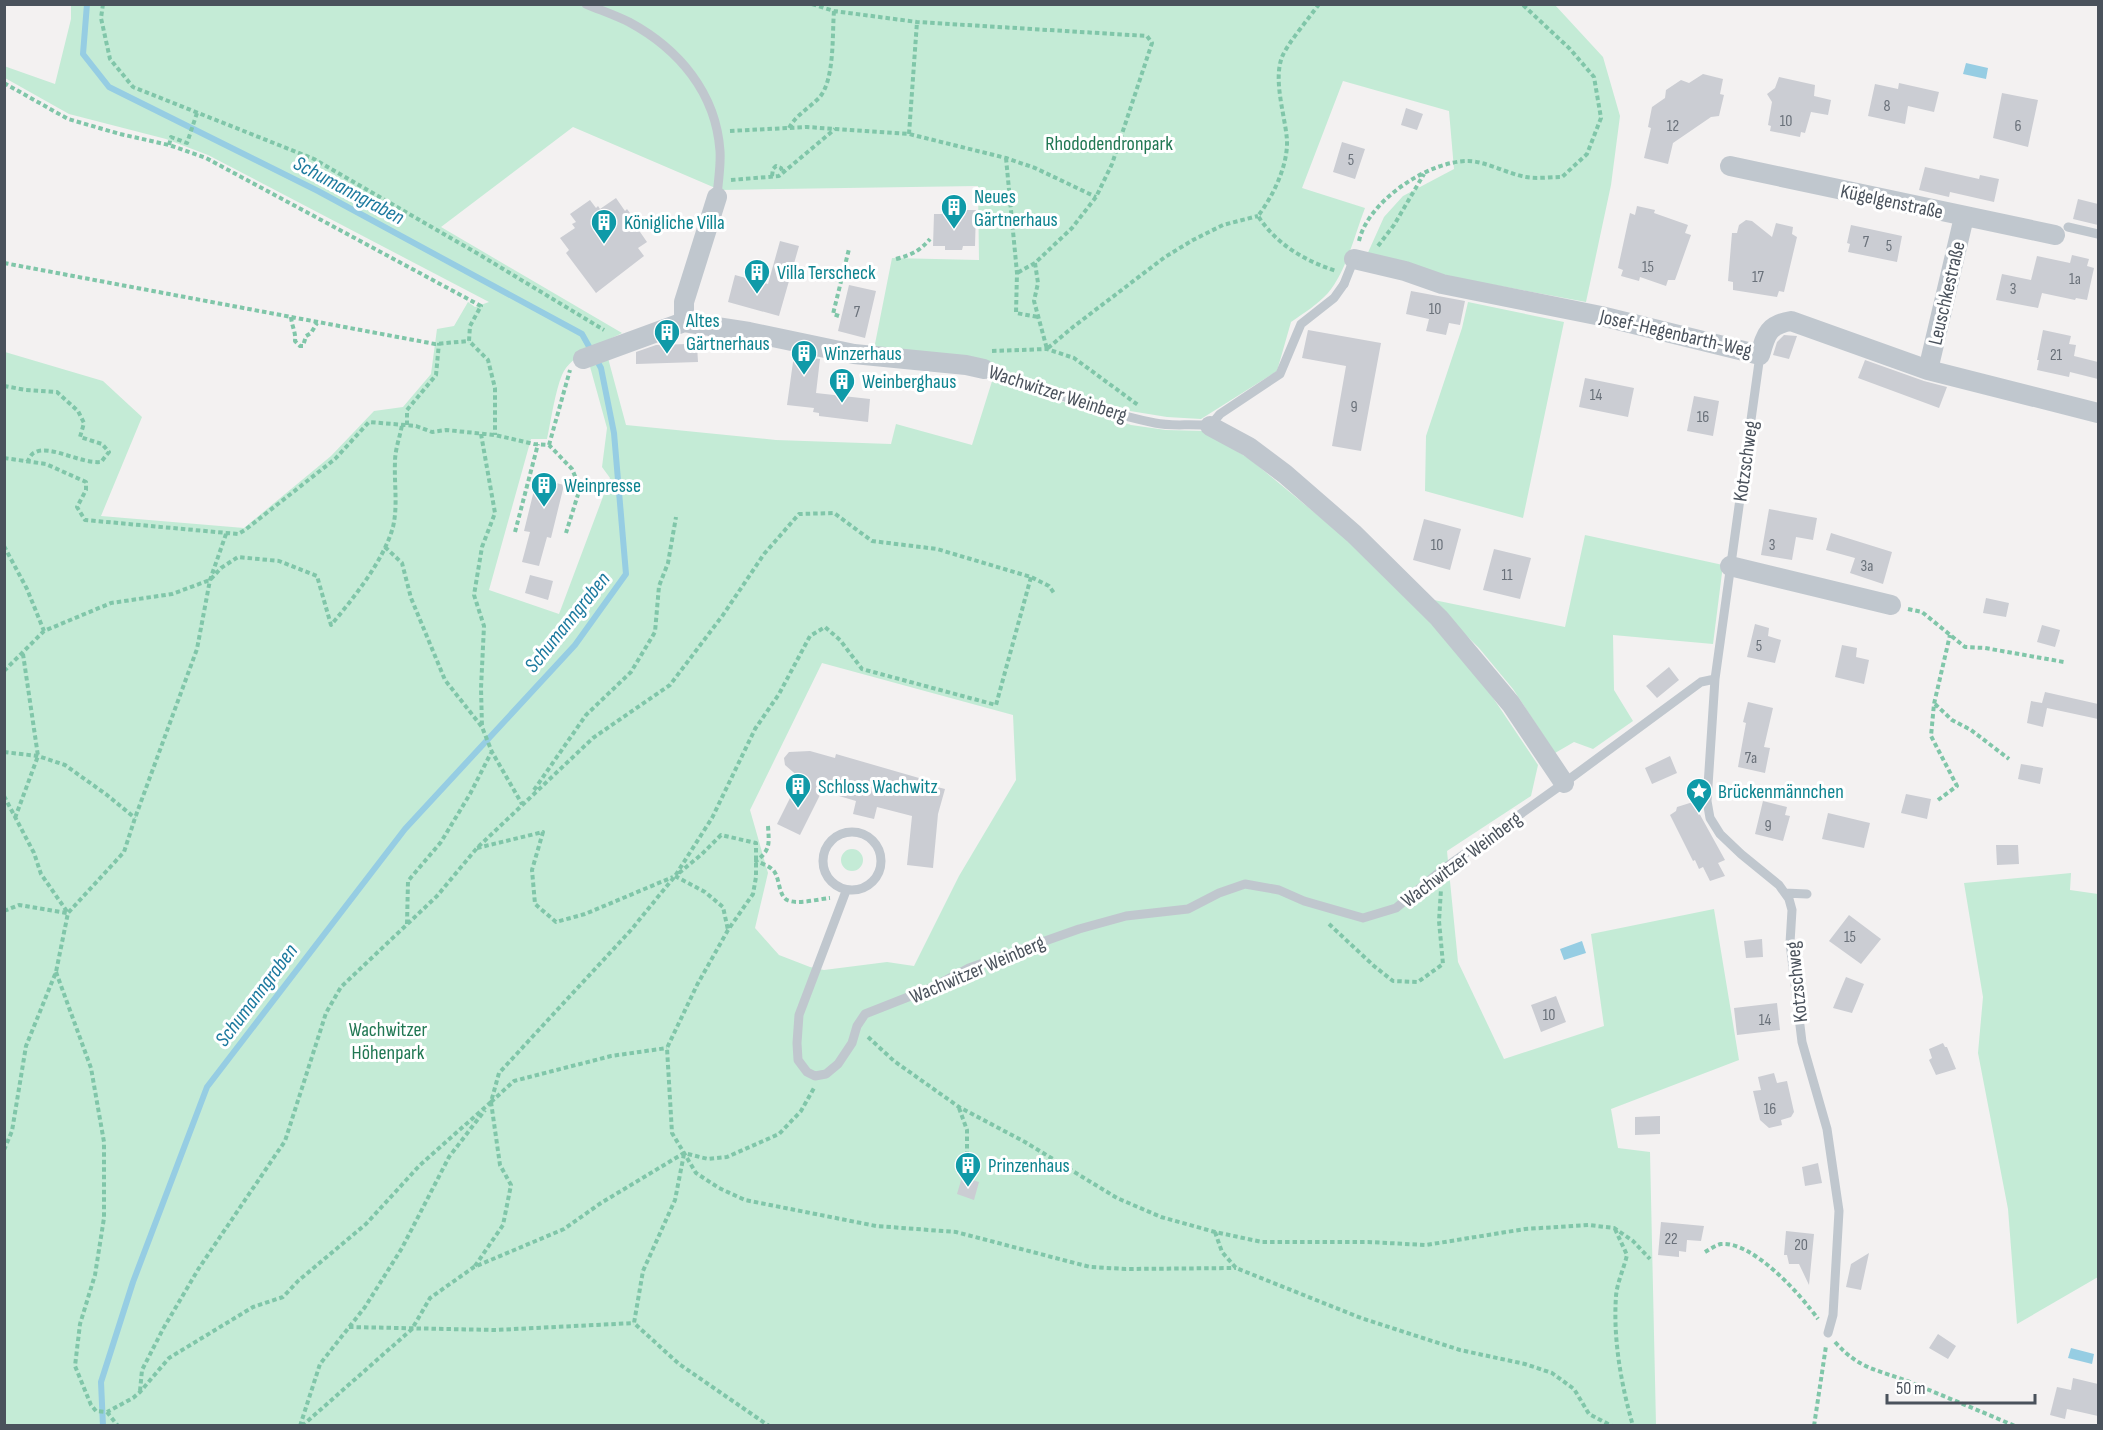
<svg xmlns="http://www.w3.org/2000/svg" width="2103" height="1430" viewBox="0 0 2103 1430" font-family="'Sofia Sans Condensed',sans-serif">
<rect width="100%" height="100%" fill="#f3f1f1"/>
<path fill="#c4ebd6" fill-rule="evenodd" d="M71,4l1484,1 48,52 17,59 -9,69 -25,117 -140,-26 -80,-19 18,-40 19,-21 51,-27 -5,-58 -106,-30 -41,107 63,20c-10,26 -19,64 -37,85 -11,12 -24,20 -37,29l-14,49 -76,48 -34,-2 -37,-6 -89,-27 -55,-20 -112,-15 18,-91 87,2 -1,-74 -258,4 -147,-63 -132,100 181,106c-19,10 -51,21 -60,42 -7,17 -11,45 -15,64h-16l-42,151 70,24 51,-136 -8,-11 5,-39 -18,-65 19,-5 18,67 150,15 115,4 5,-20 76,21 21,-67 138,47 35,5 39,1 46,29 93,77 123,122 71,106 -7,31 -84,55 11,111 46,97 100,-33 -13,-92 123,-25 25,151 -128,49 7,39 32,4 6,273h-1651v-1073l98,29 39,36 -41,99 143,12 87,-72 43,-45 29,-4 28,-33 6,-45 17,-3 14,-24 7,5 14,-5 -281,-147 -42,-16 -97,-25 -64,-36 -1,-12 51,18 16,-65zM822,663l191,52 3,65 -57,96 -45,90 -27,-4 -63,8 -14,-3 -31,-12 -24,-27 13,-55 -18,-63z
M1468,302l96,20 -41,196 -98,-27 1,-55 36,-108z
M1585,535l138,30 -10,79 -100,-9 1,55 19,31 -40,28 -19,-7 -19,11 -42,-64 -34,-41 -50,-49 136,28z
M841 860a11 11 0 1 1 22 0a11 11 0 1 1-22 0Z
M2071,873l-1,17 28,4v383l-81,47 -9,-115 -30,-156 5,-56 -19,-114z"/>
<path fill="#96cde3" d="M1966,63l22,5 -2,11 -23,-5z
M1582,941l4,12 -22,7 -4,-11z
M2071,1348l23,6 -2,10 -24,-6z"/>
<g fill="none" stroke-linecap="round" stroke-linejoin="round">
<path stroke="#96cde3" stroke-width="6" d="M87,4l-4,50 26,33 209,104 264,143 19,34 13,65 12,141 -51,71 -170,184 -198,258 -74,195 -32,100 2,44"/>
</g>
<path fill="#cbcdd3" d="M1703,74l20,5 -3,15 4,1 -5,21 -8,1 -38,26 -5,21 -24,-6 7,-30 -3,-1 4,-20 13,-9 1,-8 15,-10 8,3z
M1779,77l36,8 -1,11 17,4 -3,15 -17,-3 -6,21 -4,-1 -1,5 -30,-6 1,-5 -3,-1 4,-23 -5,-8 8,-6z
M1899,83l40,9 -5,20 -26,-6 -3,18 -37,-8 7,-32 23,5z
M2002,93l36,7 -10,47 -35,-9z
M1406,108l17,6 -6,16 -16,-5z
M1342,142l23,7 -10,30 -22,-7z
M1925,167l54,12 1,-4 19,4 -5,23 -44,-10 -1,5 -30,-7z
M616,198l9,13 2,-2 14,19 -3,1 9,13 -9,6 6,8 -48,37 -30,-40 3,-3 -9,-12 15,-10 -3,-4 4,-2 -6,-8 20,-14 6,8 2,-2 2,3z
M2078,199l20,5v21l-25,-6z
M1637,206l18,4 -1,3 34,12 -3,8 6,2 -16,45h-7l-2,6 -26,-9 -1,4 -18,-5 2,-6 -5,-2 12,-55 5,2z
M946,210h30l-1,36h-12l-1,4h-17v-4h-12l1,-32h12z
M1746,220l6,1 20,16 4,-14 17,4 -1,7 5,3 -13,55 -5,-1 -2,6 -44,-7v-8l-5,-1 4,-48h5l2,-8z
M1851,225l51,11 -5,26 -49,-10 2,-8 -3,-1z
M780,241l19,5 -20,70 -51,-14 7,-27 33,9z
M2072,255l17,4 -2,7 7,2 -7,32 -11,-2 -1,2 -33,-7 -4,15 -42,-8 6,-26 29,6 6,-24 33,7z
M849,285l27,6 -11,47 -27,-7z
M1411,291l54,10 -5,24 -11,-2 -3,12 -20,-4 3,-12 -23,-5z
M1308,330l73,13 -20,108 -29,-5 14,-80 -44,-8z
M2043,330l28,6 -2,8 7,1 -2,11 24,6v17l-28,-7 -1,5 -32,-7 2,-10h-2z
M1784,335l13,1 -8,23 -16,-4 4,-13z
M687,344l10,1 1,17 -62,2v-12l20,-7z
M794,355l26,4 -4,34 54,6 -2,23 -49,-6v-3l-6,-1 1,-4 -27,-3z
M1865,360l59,21 23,6 -8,21 -81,-30z
M1585,378l49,10 -6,29 -49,-10z
M1694,396l25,5 -6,35 -26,-5z
M537,478l27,7 -13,53 -4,-1 -8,29 -17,-4 8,-30 -6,-1z
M1769,509l48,9 -4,22 -17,-3 -4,23 -31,-5z
M1424,519l37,10 -11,41 -37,-10z
M1831,533l61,19 -9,32 -33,-11 5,-15 -29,-8z
M1494,549l37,9 -11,41 -37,-9z
M530,575l23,6 -5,19 -23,-7z
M1986,598l23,5 -3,14 -23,-4z
M1755,624l14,4 -1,8 13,4 -6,23 -28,-6z
M2042,625l18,5 -5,17 -18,-5z
M1842,645l15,3 -1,9 13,3 -5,24 -29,-7z
M1669,667l10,13 -22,18 -11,-12z
M2045,692l53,12v15l-51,-11 -4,19 -16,-4 4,-22 11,2z
M1748,702l25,6 -9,39 6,1 -5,25 -27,-6 8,-44 -3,-1z
M810,751l25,7 1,-4 83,24 -1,4 27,7 -7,25 -5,54 -26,-3 5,-49 -35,-9 -3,12 -21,-5 3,-13 -34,-10 -22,44 -23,-11 23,-46 -15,-13 -1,-7 5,-6z
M1670,756l7,17 -25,11 -7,-16z
M2021,764l22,4 -3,16 -22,-5z
M1906,794l25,5 -4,20 -26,-6z
M1763,801l24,6 -2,8 5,1 -7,25 -28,-7z
M1693,802l32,58 -7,3 7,13 -15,5 -7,-14 -4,2 -4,-9 -2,1 -23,-46 6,-4 1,-4z
M1828,813l42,10 -6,25 -42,-9z
M1996,845h22l1,19 -22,1z
M1849,915l32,24 -20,25 -32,-23z
M1762,939l1,18 -17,1 -2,-17z
M1846,977l18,7 -12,29 -19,-5z
M1556,996l10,26 -25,10 -10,-27z
M1777,1003l3,27 -43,5 -3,-27z
M1943,1043l2,4h2l9,22 -20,6 -7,-15 3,-2 -3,-9z
M1774,1073l3,10 10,-2 7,31 -3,5 -10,3 1,5 -13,3 -9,-8 -7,-29 8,-1 -3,-13z
M1660,1116v18l-25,1v-18z
M1818,1163l4,20 -17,3 -3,-19z
M962,1177l17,5 -5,18 -17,-6z
M1661,1222l43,4 -3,15 -14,-1 -1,12 -7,-1v6l-21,-2z
M1786,1231l28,3 -5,51 -10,-21h-10l-2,-9h-3z
M1869,1253l-8,37 -15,-3 5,-23z
M1938,1334l18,12 -8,13 -19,-11z
M2073,1378l25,6v32l-31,-7 -2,10 -15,-4 7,-28 14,3z"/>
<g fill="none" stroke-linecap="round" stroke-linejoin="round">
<path stroke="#80c6a9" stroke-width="4" stroke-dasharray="4.5 3" stroke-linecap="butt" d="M103,4l-2,14 9,41 23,28 181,72 166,96 124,75
M812,4l22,7 83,11 230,14 5,7 -40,121 -16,33 -24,31 -37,35 -18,10
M1319,4c-9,13 -32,40 -37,53 -9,24 3,58 5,83 1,26 -14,56 -29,76 18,28 47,45 78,55
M4,83l64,36 52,15 49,11 37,13 275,148 -11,20 -1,15 19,19 7,28v47
M789,128c7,-13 19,-19 30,-30 16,-18 13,-63 15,-87
M730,131l77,-4 102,7 97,24 29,10 61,29
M909,134l8,-112
M169,145l2,-8 16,6 10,-30
M1006,158l11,115 -1,40 22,4
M772,176l1,-7 3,-3 5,2 2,5
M731,180l48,-4 56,-47
M1359,241c9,-40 69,-80 109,-80 17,0 40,13 58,16 11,2 25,0 36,0l25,-23 14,-36 -7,-41 -24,-28 -48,-45
M1378,246l16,-21 30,-51
M896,259c15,-4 24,-8 34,-20
M4,263l431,81 34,-3
M1035,263l3,20 -4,18 13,48
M839,316l-6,-2 16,-65
M291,317c1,10 5,15 4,24l5,5h3l3,-10 5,-3 6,-10
M1048,348l25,-21 92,-70 28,-17 30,-15 35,-9
M992,351l55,-2 27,9 64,47
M4,386l22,4 31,2 21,19 6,12 -4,14 22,7 7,8 -8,10c-20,2 -50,-17 -65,-10 -5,1 -6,6 -9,10
M407,425v-15l29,-35 3,-32
M481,434l14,79 -13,34 -8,48 10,31 -3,62 1,39
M549,445l21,-75
M4,458l42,6 40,18v8l-9,17 8,13 153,14 7,-4 90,-71 34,-37 47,4 16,6 14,-2 49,5 39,9 15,1 23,24 8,19 -14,45
M515,532l23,-88
M4,546l23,43 17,42
M385,547l17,16 9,35 34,82 37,47 10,25 30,52
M1908,609l14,3 43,35 20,1 79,14
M4,671l40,-40 67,-28 61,-9 38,-14 11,-12 17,-11 41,4 38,15 14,49c22,-26 53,-65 62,-98 5,-21 1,-44 2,-65 0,-13 5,-25 7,-37
M1935,704l17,16 19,10 38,29
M4,752l34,4 27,9 42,30 28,23
M534,790l52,-75 45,-43 24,-40 4,-46 9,-23 8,-46
M4,796l30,57 7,21 27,39
M1938,800l19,-14 -26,-50 3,-32 16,-69
M15,818l23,-62 -15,-102
M768,826c1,17 3,24 -12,35 5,2 13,5 17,9 7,7 5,25 14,30 11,5 31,-1 43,-2
M477,848l66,-16 -11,38 3,34 21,18 29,-8 88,-37
M679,873l23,-19 19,-19 35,8v34l-3,17 -25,36 -31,55 -30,63 5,85 24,40 23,15 26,12 131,26 80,6 134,35 36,2 110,-1
M675,876l30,16 18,15 5,23
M4,911l15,-6 48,8
M407,924l1,-43 33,-39 29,-48 21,-41
M1329,924l45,42 19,15 25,1 25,-18 -4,-43 2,-32
M56,972l35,96 13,74v76l-9,57 -15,49 -5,42 16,39 5,6 11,1 26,-14 7,-6 29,-34 84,-51 30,-10 15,-16 68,-57 54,-59 71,-63 8,-29 132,-143 44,-54 37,-58 43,-89 24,-35 31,-58 15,-9 15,13 22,29 134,36 35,-128
M868,1037l26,24 65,46 66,35 92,56 44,19 54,15 47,10h106l58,3 99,-16 64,-4 25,3 19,13 17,18
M491,1102l23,-21 97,-25 56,-8
M959,1108l8,22v33
M4,1150l8,-19 14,-85 30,-74 12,-59 56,-61 11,-34 62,-169 13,-69 16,-46
M684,1154l-9,46 -32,71 -9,52 45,41 90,62
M1615,1229l12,26c-3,13 -10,28 -11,41 -3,43 5,88 17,130
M1215,1232l7,20 14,16 125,50 99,32 65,14 27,9 22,16 15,25 23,12
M1705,1252c5,-3 11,-7 16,-8 32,-3 80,51 97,75
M475,1266l28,-41 8,-40 -11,-20 -9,-63
M349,1327l147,3 138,-7
M1835,1342c26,29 43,27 77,41 34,14 68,28 103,43
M140,1391l2,-21 21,-41 36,-61 86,-127 41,-128 15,-26 96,-91 40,-48 116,-110 77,-53 53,-70 41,-61 35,-40 35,-1 38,28 65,8 94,28 18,9 5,7
M107,1412l11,14
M300,1426l20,-62 45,-57 37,-59 47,-91 36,-47
M302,1426l110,-97 18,-31 44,-31 90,-38 37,-26 83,-50 24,6 19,-2 52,-23 22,-23 13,-23
M1814,1426l12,-80"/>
<path stroke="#c0c7ce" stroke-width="9" d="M586,4c14,6 29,11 43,18 50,27 87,71 91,129 1,15 -2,31 -3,46
M2068,227l30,7
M1760,355l-45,324 -8,122 3,17 10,16 21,20 38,31 10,14 3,11 -2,33 12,99 25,87 12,82 -6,104 -5,18
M984,369c55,18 115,43 171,54 18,4 37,0 55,3l10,-12 60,-40 21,-50 33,-26 10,-14
M823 861a29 29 0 1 1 58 0a29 29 0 1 1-58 0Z
M846,891l-47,124 -2,28 1,17 9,12 8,4 11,-2 12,-10 14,-21 5,-17 8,-12 66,-26 38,-20 110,-39 47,-13 62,-7 31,-16 26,-9 34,6 25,11 59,17 33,-10 46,-38 122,-87 137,-101 14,-3
M1785,893l22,1"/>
<path stroke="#c0c7ce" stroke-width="20" d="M1730,166l325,69
M1354,259l51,12 37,13 159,32 159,39c6,-21 8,-30 31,-34l137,49 170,43
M684,322v-20l33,-105
M583,359l101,-37 65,10 105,22 112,11 18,4
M1928,370l36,-153
M1210,426l39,21 36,27 69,60 85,84 72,86 53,79
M1730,566l161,39"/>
<path stroke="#c0c7ce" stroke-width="9" d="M1344,284l10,-25"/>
</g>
<defs>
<g id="building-pin" transform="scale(1.35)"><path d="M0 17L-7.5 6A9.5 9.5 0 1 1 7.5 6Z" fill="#0f9aa8" stroke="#fff"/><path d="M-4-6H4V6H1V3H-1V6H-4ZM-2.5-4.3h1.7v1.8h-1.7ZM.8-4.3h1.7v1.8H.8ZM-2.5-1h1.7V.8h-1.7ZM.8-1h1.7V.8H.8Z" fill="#fff"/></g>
<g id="sight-pin" transform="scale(1.35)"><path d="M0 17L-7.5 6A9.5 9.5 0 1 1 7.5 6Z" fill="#0f9aa8" stroke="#fff"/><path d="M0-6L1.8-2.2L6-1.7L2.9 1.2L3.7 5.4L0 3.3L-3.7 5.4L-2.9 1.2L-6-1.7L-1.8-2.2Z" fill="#fff"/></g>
</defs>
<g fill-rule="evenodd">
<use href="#building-pin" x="954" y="207"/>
<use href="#building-pin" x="604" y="222"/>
<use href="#building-pin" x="757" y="272"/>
<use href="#building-pin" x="667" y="332"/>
<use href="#building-pin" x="804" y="353"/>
<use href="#building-pin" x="842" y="381"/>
<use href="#building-pin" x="544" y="485"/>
<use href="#building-pin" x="798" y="786"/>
<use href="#sight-pin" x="1699" y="791"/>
<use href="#building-pin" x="968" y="1165"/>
</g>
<g text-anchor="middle" stroke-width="6" stroke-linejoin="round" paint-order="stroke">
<g font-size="16" fill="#6a717a">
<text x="1887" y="111">8</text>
<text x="1786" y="126">10</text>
<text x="1673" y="131">12</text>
<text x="2018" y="131">6</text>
<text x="1351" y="165">5</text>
<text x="1866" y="247">7</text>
<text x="1889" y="251">5</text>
<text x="1648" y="272">15</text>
<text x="1758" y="282">17</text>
<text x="2075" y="284">1a</text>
<text x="2013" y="294">3</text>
<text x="1435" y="314">10</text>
<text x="857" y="317">7</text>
<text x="2056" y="360">21</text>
<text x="1596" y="400">14</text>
<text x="1354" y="412">9</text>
<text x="1703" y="422">16</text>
<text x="1437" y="550">10</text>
<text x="1772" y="550">3</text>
<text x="1867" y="571">3a</text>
<text x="1507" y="580">11</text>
<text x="1759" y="651">5</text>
<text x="1751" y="763">7a</text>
<text x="1768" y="831">9</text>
<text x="1850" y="942">15</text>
<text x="1549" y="1020">10</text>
<text x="1765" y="1025">14</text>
<text x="1770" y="1114">16</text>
<text x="1671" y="1244">22</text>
<text x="1801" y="1250">20</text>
</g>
<g font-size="20" fill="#217753" stroke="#fff">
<text x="1109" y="150">Rhododendronpark</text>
<text x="388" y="1036">Wachwitzer<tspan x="388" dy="23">Höhenpark</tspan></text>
</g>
<g font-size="20" fill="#0d838f" stroke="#fff" text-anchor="start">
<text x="974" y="203">Neues<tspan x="974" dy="23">Gärtnerhaus</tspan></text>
<text x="624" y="229">Königliche Villa</text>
<text x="777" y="279">Villa Terscheck</text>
<text x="686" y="327">Altes<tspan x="686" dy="23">Gärtnerhaus</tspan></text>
<text x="824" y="360">Winzerhaus</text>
<text x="862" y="388">Weinberghaus</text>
<text x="564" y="492">Weinpresse</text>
<text x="818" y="793">Schloss Wachwitz</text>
<text x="1718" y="798">Brückenmännchen</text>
<text x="988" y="1172">Prinzenhaus</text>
</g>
<g font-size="20" fill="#4a525c" stroke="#fff">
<text transform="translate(1892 201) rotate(12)" y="7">Kügelgenstraße</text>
<text transform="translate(1946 293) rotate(-77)" y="7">Leuschkestraße</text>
<text transform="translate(1676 333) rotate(13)" y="7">Josef-Hegenbarth-Weg</text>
<text transform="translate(1058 393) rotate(18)" y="7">Wachwitzer Weinberg</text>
<text transform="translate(1745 461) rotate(-82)" y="7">Kotzschweg</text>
<text transform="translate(1461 859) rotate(-37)" y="7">Wachwitzer Weinberg</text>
<text transform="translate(977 969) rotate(-23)" y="7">Wachwitzer Weinberg</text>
<text transform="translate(1796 982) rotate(-96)" y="7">Kotzschweg</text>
</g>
<g font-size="21" font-style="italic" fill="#1c799e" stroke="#fff">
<text transform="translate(349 190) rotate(28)" y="7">Schumanngraben</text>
<text transform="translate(567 622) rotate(-51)" y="7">Schumanngraben</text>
<text transform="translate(256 995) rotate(-53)" y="7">Schumanngraben</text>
</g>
</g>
<rect width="2103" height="1430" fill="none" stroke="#4a525c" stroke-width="12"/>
<path d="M1887 1394v9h148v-9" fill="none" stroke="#4a525c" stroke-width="3"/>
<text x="1896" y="1394" font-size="18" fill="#4a525c" stroke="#ffffff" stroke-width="4.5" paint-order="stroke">50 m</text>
</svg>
